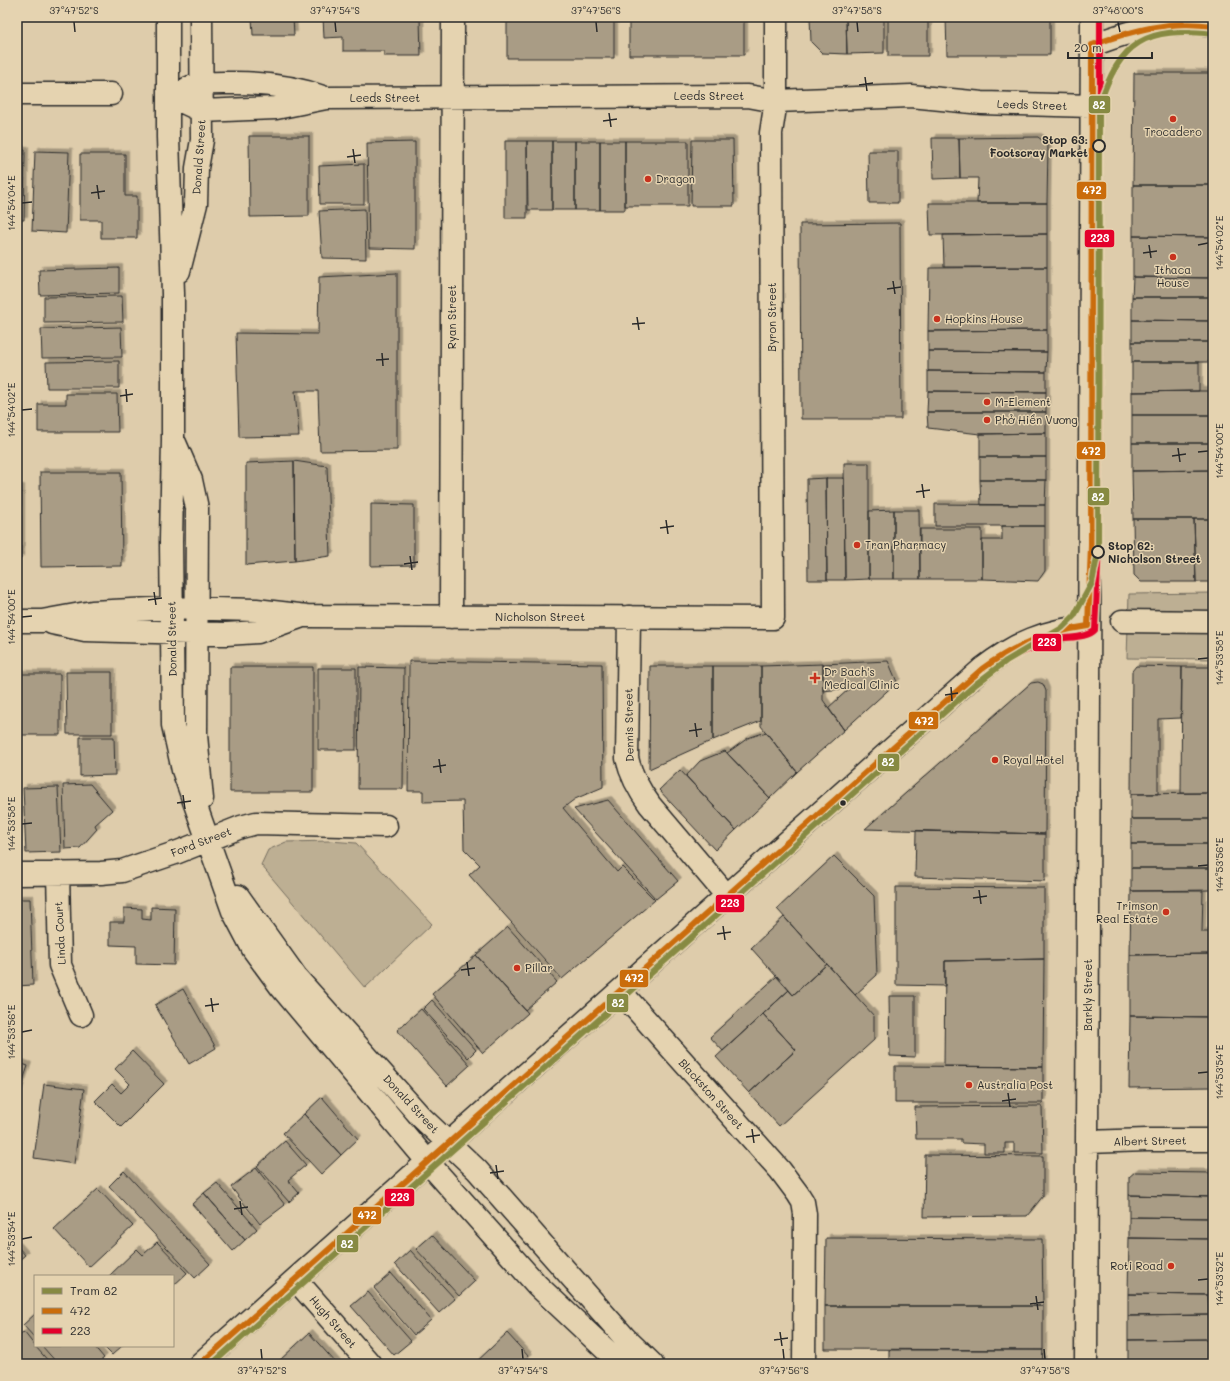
<svg xmlns="http://www.w3.org/2000/svg" width="1230" height="1381" viewBox="0 0 1230 1381" font-family="Mali,sans-serif">
<defs>
<filter id="shadow"><feDropShadow dx="3.5" dy="-3.5" stdDeviation="0" flood-color="#0004"/></filter>
</defs>
<rect width="100%" height="100%" fill="#deccab"/>
<filter id="ink" filterUnits="userSpaceOnUse"><feTurbulence type="fractalNoise" baseFrequency=".025" numOctaves="2"/><feDisplacementMap in="SourceGraphic" scale="8" xChannelSelector="R" yChannelSelector="G"/><feConvolveMatrix kernelMatrix="1 2 1 2 8 2 1 2 1" color-interpolation-filters="sRGB"/></filter>
<g filter="url(#ink)">
<path fill="#bdaf93" stroke="#746d5f" d="M1213,593v66l-86,-1 2,-64z
M330,841l26,2 76,81 -67,64 -104,-123 7,-15 18,-8z"/>
<path fill="#a99c85" stroke="#2b2b2b" filter="url(#shadow)" d="M252,17h41l1,18h-41z
M323,17l97,1 1,38h-37v-5h-41v-14l-19,1z
M507,17h107v41h-107z
M629,17h115v38h-115z
M810,17h36l1,37 -25,-1 -11,-11z
M846,17h38v36l-37,1z
M888,17h40v39h-40z
M946,17h104v38h-103z
M1134,73h79v112h-80z
M249,136h60v80l-59,1z
M1038,137l10,8 -1,58h-70l1,-25h-18l-1,-40z
M932,138h27l1,40 -27,1z
M692,140h41l1,66h-43z
M505,141h22v77h-22z
M527,141h25v69h-24z
M552,141h23v69h-23z
M575,141h25v69h-25z
M600,141h25v69h-25z
M625,141h63v65h-63z
M415,142v107l-46,-1 -2,-105z
M17,150h8l-1,70h-7z
M35,151l34,1 -3,81 -34,-2z
M868,151h30v52h-29z
M80,154h45v42h12v42h-36v-18h-21z
M364,164v40h-44l-1,-38z
M1133,185h80v52l-80,-1z
M929,203h118v31l-117,1z
M365,209l1,50 -44,-1 -3,-47z
M900,223l1,196h-100l-1,-195z
M1047,234v33h-103l-1,-32z
M1133,236l80,1v41l-80,-1z
M1047,267v63l-119,1 1,-63z
M119,268v25l-79,2 -1,-25z
M397,273v177l-77,1 -2,-60h-23l4,45 -60,1 -3,-104 82,1 1,-57z
M1133,277l80,1v19h-81z
M122,296l1,26 -79,1v-26z
M1132,297h81v24l-81,-1z
M1132,320l81,1v21h-81z
M121,327l1,30 -80,1 -1,-29z
M1047,330v22l-119,-1v-20z
M1132,342h81v20h-81z
M928,351l119,1 -1,20 -118,-1z
M119,361v27h-72l-1,-26z
M1132,362h67v29l-67,1z
M928,371l118,1v20l-118,-1z
M928,391l118,1v20h-119z
M1199,391h14v24h-81v-23z
M66,394h51l1,38h-80v-28h28z
M927,412h119v21l-66,1 -52,-6z
M1132,415h81v28h-81z
M1046,433v24h-66v-23z
M1132,443h81v27l-81,1z
M980,457h66v23h-66z
M294,461l1,100 -49,4v-102z
M294,461l33,5 3,90 -35,5z
M844,463h25v116l-24,1z
M1213,470v49h-80l-1,-48z
M40,472h81l1,94 -81,1z
M826,478l1,102h-19l-1,-101z
M826,478h18l1,102h-18z
M980,480h66l-1,25h-64z
M17,488h4v71h-4z
M371,504l43,1v60l-43,1z
M935,504l110,1v21h-110z
M894,510v69h-25v-68z
M894,510h25l1,69h-26z
M1133,519h61l2,63h-55l-7,-7z
M1194,519h19v63h-17z
M1002,526h43v45l-7,10 -56,-2v-39h20z
M920,529h62v50h-62z
M409,661l193,3 1,123 -28,12 -12,9 54,64 5,-5 33,33 -93,79 -93,-104 11,-10 -16,-16 -1,-48 -40,1v-11h-15z
M888,661l9,21 -53,48 -16,-22 22,-20 -27,3v-27z
M823,664v36l21,30 -47,42 -36,-46v-60z
M650,666h63v74l-64,29z
M713,666h48v55l-48,19z
M1136,666l46,1 -1,51 -23,1v75h-27l1,-123z
M230,667h83v125h-83z
M359,667l45,1 -1,121h-45z
M1182,667h31v126h-32z
M318,668h38v82h-38z
M66,672h46v62h-45z
M19,674h41v61h-41z
M1038,682l5,2 3,7 -1,143 -180,-5 166,-146z
M766,732l31,40 -27,26 -43,-45 21,-15z
M80,737h34l1,38 -35,1z
M725,751l45,47 -34,32 -50,-54 14,-15z
M680,770l56,60 -21,20 -56,-60z
M90,784l22,26 -17,15 2,4 -17,19 -15,1 -2,-64z
M58,787l3,65 -35,1 -3,-65z
M1213,793v26h-82v-25z
M608,800l70,81 -22,18 -82,-90z
M1131,819h82v25h-82z
M916,831l129,3v47l-130,-4z
M1131,844h82v24h-82z
M834,856l40,40 3,79 -22,20 -78,-86z
M1131,868h82v22l-82,1z
M896,887l148,1v71l-99,2v25l-49,-1z
M1131,891h72l-1,41h6l5,5v17l-83,1z
M17,899h13l3,86 -16,1z
M151,907l24,1 -1,57 -38,-1v-18l-26,-1v-23h14v-14l18,1v10l9,1z
M784,917l43,47 -34,31 -42,-47z
M508,927l49,55 -32,28 -49,-55z
M1213,954v63l-83,-1v-61z
M476,955l52,58 -45,40 -51,-59z
M1044,959l-1,108 -99,-1 1,-105z
M827,964l47,52v24l-95,86 -30,-33 47,-43 -33,-36 26,-24 4,5z
M777,976l12,14 -66,61 -13,-14z
M183,989l33,59 -27,16 -34,-59z
M889,996h26v61l-25,-1z
M432,1000l44,50 -8,8 -45,-49z
M421,1009l49,56 -23,21 -50,-56z
M763,1014l33,36 -47,43 -33,-36z
M1130,1016l83,1v70l-84,1z
M132,1051l32,33 -43,43 -26,-26 17,-17 9,9 9,-9 -15,-15z
M17,1062l11,4 -11,32z
M895,1066l148,1v36h-148z
M44,1084l40,5 -10,75 -40,-6z
M322,1097l36,42 -17,16 -37,-41z
M1042,1106l1,47h-29v-10h-9v10h-21v-9l-23,-1v-4h-45l-1,-32z
M304,1114l37,41 -20,19 -38,-41z
M285,1141l21,24 -18,15 11,13 -10,9 -32,-36z
M925,1155l118,1v40l-16,20 -103,1z
M256,1168l29,37 -25,19 -29,-37z
M124,1171l86,93 -15,14 -86,-92z
M1135,1172l78,1v24l-84,-2v-18z
M217,1183l40,46 -12,11 -41,-47z
M98,1189l35,37 -44,41 -35,-38z
M204,1193l41,47 -12,11 -41,-47z
M1129,1195l84,2v21l-84,-1z
M1129,1217l84,1v21l-84,-1z
M432,1235l43,46 -16,15 -43,-47z
M826,1238l216,1 1,67h-218z
M1129,1238l84,1v56l-85,-1z
M157,1242l30,31 -14,13v-10h-64l28,-27 6,6z
M17,1246l8,9 -8,7z
M410,1250l45,49 -16,14 -44,-49z
M391,1273l40,47 -17,15 -40,-47z
M368,1292l43,49 -17,14 -43,-49z
M1128,1294l80,1 1,20 -81,1z
M825,1306h218v44l-218,-1z
M35,1314v24l-12,-13z
M1209,1315v24l-81,1v-24z
M24,1332l11,14 16,18h-34v-26z
M309,1333l28,31h-56l-2,-3z
M507,1333l22,24 -9,7h-46z
M1209,1339h4v25h-85v-24z
M42,1346h52l10,12 -7,6h-39z
M103,1346h19l-10,9z
M889,1350h154l-1,14h-153z"/>
<g fill="none" stroke-linecap="round" stroke-linejoin="round">
<g stroke="#2b2b2b" stroke-width="25">
<path id="minor" d="M168,17v120l5,157v145l-2,102 2,184 10,45 50,141 20,38 28,38 152,181 104,117 84,79
M1092,45c44,-15 73,-27 121,-19
M188,88c15,-6 29,-5 46,-5 32,0 61,4 92,15
M17,94h94
M168,95l34,16 74,-3 50,-10 422,-2 28,5 135,-5 71,7 109,3
M179,271l17,-67 1,-36 5,-28 -1,-123
M175,443l16,37 6,28 -1,227 6,64
M451,617l2,-600
M629,617l-2,141c4,18 12,32 23,47l77,91
M17,621h25l50,-9 79,-4 85,2 51,6 466,2 -2,-485 5,-32v-84
M1122,621l91,1
M52,623l33,7 141,4 32,-2 42,-15
M58,872l2,93 21,50
M17,874l84,-1 21,-2 56,-19 63,-25 15,-4 130,3
M238,896l58,81 125,140 56,53 148,168 27,26
M620,991l160,179 18,24 5,8 2,12 -1,150
M1087,1142l60,-2h66
M296,1280l74,84
M200,1364l782,-695c35,-27 62,-38 106,-43
M1086,1364l6,-1347"/>
</g>
<use href="#minor" stroke="#e5d3b0" stroke-width="22"/>
<g stroke="#e5d3b0" stroke-width="9">
<path id="bus-1" d="M1092,45c42,-15 76,-25 121,-19
M1088,626l3,-81 1,-500
M200,1364l782,-695c33,-24 65,-37 106,-43"/>
</g>
<g stroke="#e5d3b0" stroke-width="9">
<path id="bus-2" d="M212,1364l775,-689c22,-16 45,-30 72,-36 10,-2 29,-1 36,-9l4,-85 1,-528"/>
</g>
<use href="#bus-1" stroke="#ca6c0b" stroke-width="6"/>
<use href="#bus-2" stroke="#e4002b" stroke-width="6"/>
<g stroke="#e5d3b0" stroke-width="9">
<path id="tram-1" d="M212,1364l764,-680 30,-23 56,-33 12,-12 18,-33 6,-31 1,-446c21,-65 47,-80 114,-72"/>
</g>
<use href="#tram-1" stroke="#878a42" stroke-width="6"/>
</g>
</g>
<path fill="none" stroke="#2b2b2b" stroke-width="1.5" d="M74,22l1,10M335,22l1,10M596,22l1,10M857,22l1,10M1118,22l2,10M865,77l2,14M859,85l14,-2M609,113l2,14M603,121l14,-2M353,149l2,14M347,157l14,-2M97,185l2,14M91,193l14,-2M22,203l10,-1M1149,245l2,13M1198,245l10,-2M1143,253l14,-2M893,281l2,13M887,289l14,-2M637,317l2,13M632,324l13,-1M382,353l1,13M376,360l13,-1M126,389l1,13M120,396l13,-2M22,410l10,-1M1178,448l2,14M1198,452l10,-1M1172,456l14,-2M922,484l2,14M916,492l14,-2M666,520l2,14M660,528l14,-2M410,556l2,14M404,564l14,-2M154,592l2,13M148,600l14,-2M22,617l10,-1M1198,659l10,-1M951,687l1,14M945,695l13,-2M695,723l2,14M689,731l13,-2M439,759l2,14M433,767l13,-2M183,795l2,14M177,803l14,-2M22,824l10,-1M1198,866l10,-1M979,890l2,14M973,898l14,-2M723,926l2,14M717,934l14,-2M467,962l2,14M461,970l14,-2M211,998l2,14M205,1006l14,-2M22,1032l10,-2M1198,1073l10,-1M1008,1093l2,14M1002,1101l14,-2M752,1129l2,14M746,1137l14,-2M496,1165l2,14M490,1173l14,-2M240,1201l2,14M234,1209l14,-2M22,1239l10,-2M1198,1280l10,-1M1036,1296l2,14M1030,1304l14,-2M780,1332l2,14M774,1340l14,-2M261,1349l1,10M522,1349l1,10M783,1349l1,10M1044,1349l1,10"/>
<g fill="#c8321e" stroke="#e5d3b0" stroke-width="1.5">
<circle cx="1173" cy="119" r="4"/>
<circle cx="648" cy="179" r="4"/>
<circle cx="1173" cy="257" r="4"/>
<circle cx="937" cy="319" r="4"/>
<circle cx="987" cy="402" r="4"/>
<circle cx="987" cy="420" r="4"/>
<circle cx="857" cy="545" r="4"/>
<path d="M813 672h4v4h4v4h-4v4h-4v-4h-4v-4h4z"/>
<circle cx="995" cy="760" r="4"/>
<circle cx="1166" cy="912" r="4"/>
<circle cx="517" cy="968" r="4"/>
<circle cx="969" cy="1085" r="4"/>
<circle cx="1171" cy="1266" r="4"/>
</g>
<g fill="#e5d3b0" stroke="#2b2b2b" stroke-width="2">
<circle cx="1099" cy="146" r="6"/>
<circle cx="1098" cy="552" r="6"/>
</g>
<circle fill="#2b2b2b" stroke="#e5d3b0" stroke-width="1.5" cx="843" cy="803" r="3.5"/>
<g text-anchor="middle" stroke-width="3" stroke-linejoin="round" paint-order="stroke">
<g font-size="11" fill="#2b2b2b" stroke="#e5d3b0">
<text x="709" y="100">Leeds Street</text>
<text x="385" y="102">Leeds Street</text>
<text transform="translate(1032 105) rotate(2)" y="4">Leeds Street</text>
<text transform="translate(199 157) rotate(-86)" y="4">Donald Street</text>
<text transform="translate(452 317) rotate(-90)" y="4">Ryan Street</text>
<text transform="translate(772 317) rotate(-90)" y="4">Byron Street</text>
<text x="540" y="621">Nicholson Street</text>
<text transform="translate(172 639) rotate(-91)" y="4">Donald Street</text>
<text transform="translate(629 725) rotate(-91)" y="4">Dennis Street</text>
<text transform="translate(201 842) rotate(-21)" y="4">Ford Street</text>
<text transform="translate(60 933) rotate(-93)" y="4">Linda Court</text>
<text transform="translate(1088 995) rotate(-90)" y="4">Barkly Street</text>
<text transform="translate(711 1094) rotate(48)" y="4">Blackston Street</text>
<text transform="translate(411 1104) rotate(47)" y="4">Donald Street</text>
<text transform="translate(1150 1141) rotate(-1)" y="4">Albert Street</text>
<text transform="translate(333 1322) rotate(49)" y="4">Hugh Street</text>
</g>
<g font-size="11" fill="#2b2b2b" stroke="#e5d3b0" text-anchor="start">
<text x="1173" y="136" text-anchor="middle">Trocadero</text>
<text x="656" y="183">Dragon</text>
<text x="1173" y="274" text-anchor="middle">Ithaca<tspan x="1173" dy="13">House</tspan></text>
<text x="945" y="323">Hopkins House</text>
<text x="995" y="406">M-Element</text>
<text x="995" y="424">Phở Hiền Vương</text>
<text x="865" y="549">Tran Pharmacy</text>
<text x="824" y="676">Dr Bach's<tspan x="824" dy="13">Medical Clinic</tspan></text>
<text x="1003" y="764">Royal Hotel</text>
<text x="1158" y="910" text-anchor="end">Trimson<tspan x="1158" dy="13">Real Estate</tspan></text>
<text x="525" y="972">Pillar</text>
<text x="977" y="1089">Australia Post</text>
<text x="1163" y="1270" text-anchor="end">Roti Road</text>
</g>
<g font-size="11" font-weight="bold" fill="#2b2b2b" stroke="#e5d3b0" text-anchor="end">
<text x="1088" y="144">Stop 63:<tspan x="1088" dy="13">Footscray Market</tspan></text>
<text x="1108" y="550" text-anchor="start">Stop 62:<tspan x="1108" dy="13">Nicholson Street</tspan></text>
</g>
</g>
<g stroke="#e5d3b0" stroke-width="1.5">
<rect x="1088" y="95" width="23" height="19" rx="4" fill="#878a42"/>
<rect x="1076" y="181" width="31" height="19" rx="4" fill="#ca6c0b"/>
<rect x="1084" y="229" width="31" height="19" rx="4" fill="#e4002b"/>
<rect x="1076" y="441" width="30" height="19" rx="4" fill="#ca6c0b"/>
<rect x="1087" y="487" width="23" height="19" rx="4" fill="#878a42"/>
<rect x="1032" y="633" width="30" height="19" rx="4" fill="#e4002b"/>
<rect x="908" y="711" width="31" height="19" rx="4" fill="#ca6c0b"/>
<rect x="877" y="753" width="23" height="19" rx="4" fill="#878a42"/>
<rect x="715" y="894" width="30" height="19" rx="4" fill="#e4002b"/>
<rect x="619" y="969" width="30" height="19" rx="4" fill="#ca6c0b"/>
<rect x="606" y="993" width="23" height="20" rx="4" fill="#878a42"/>
<rect x="384" y="1188" width="31" height="19" rx="4" fill="#e4002b"/>
<rect x="352" y="1206" width="30" height="19" rx="4" fill="#ca6c0b"/>
<rect x="336" y="1234" width="23" height="19" rx="4" fill="#878a42"/>
</g>
<g font-size="11" text-anchor="middle" font-weight="bold" fill="#fff">
<text x="1099" y="109">82</text>
<text x="1092" y="194">472</text>
<text x="1100" y="242">223</text>
<text x="1091" y="455">472</text>
<text x="1098" y="501">82</text>
<text x="1047" y="646">223</text>
<text x="924" y="725">472</text>
<text x="888" y="766">82</text>
<text x="730" y="907">223</text>
<text x="634" y="982">472</text>
<text x="618" y="1007">82</text>
<text x="400" y="1201">223</text>
<text x="367" y="1219">472</text>
<text x="347" y="1248">82</text>
</g>
<rect width="1230" height="1381" fill="none" stroke="#e5d3b0" stroke-width="44"/>
<rect x="34" y="1275" width="140" height="72" fill="#e5d3b0" stroke="#9b907b"/>
<rect x="42" y="1288" width="20" height="6" fill="#878a42" stroke="#9b907b"/>
<text x="70" y="1295" font-size="12" fill="#2b2b2b">Tram 82</text>
<rect x="42" y="1308" width="20" height="6" fill="#ca6c0b" stroke="#9b907b"/>
<text x="70" y="1315" font-size="12" fill="#2b2b2b">472</text>
<rect x="42" y="1328" width="20" height="6" fill="#e4002b" stroke="#9b907b"/>
<text x="70" y="1335" font-size="12" fill="#2b2b2b">223</text>
<path d="M1068 52v6h84v-6" fill="none" stroke="#2b2b2b" stroke-width="2"/>
<text x="1074" y="52" font-size="12" fill="#2b2b2b" stroke="#e5d3b0" stroke-width="3" paint-order="stroke">20 m</text>
<rect x="22" y="22" width="1186" height="1337" fill="none" stroke="#2b2b2b" stroke-width="1.5"/>
<g font-size="10" text-anchor="middle" fill="#2b2b2b">
<text x="74" y="14">37°47'52"S</text>
<text x="335" y="14">37°47'54"S</text>
<text x="596" y="14">37°47'56"S</text>
<text x="857" y="14">37°47'58"S</text>
<text x="1118" y="14">37°48'00"S</text>
<text transform="translate(11 203) rotate(-90)" y="4">144°54'04"E</text>
<text transform="translate(1219 243) rotate(-90)" y="4">144°54'02"E</text>
<text transform="translate(11 410) rotate(-90)" y="4">144°54'02"E</text>
<text transform="translate(1219 451) rotate(-90)" y="4">144°54'00"E</text>
<text transform="translate(11 617) rotate(-90)" y="4">144°54'00"E</text>
<text transform="translate(1219 658) rotate(-90)" y="4">144°53'58"E</text>
<text transform="translate(11 824) rotate(-90)" y="4">144°53'58"E</text>
<text transform="translate(1219 865) rotate(-90)" y="4">144°53'56"E</text>
<text transform="translate(11 1032) rotate(-90)" y="4">144°53'56"E</text>
<text transform="translate(1219 1072) rotate(-90)" y="4">144°53'54"E</text>
<text transform="translate(11 1239) rotate(-90)" y="4">144°53'54"E</text>
<text transform="translate(1219 1279) rotate(-90)" y="4">144°53'52"E</text>
<text x="262" y="1374">37°47'52"S</text>
<text x="523" y="1374">37°47'54"S</text>
<text x="784" y="1374">37°47'56"S</text>
<text x="1045" y="1374">37°47'58"S</text>
</g>
</svg>
